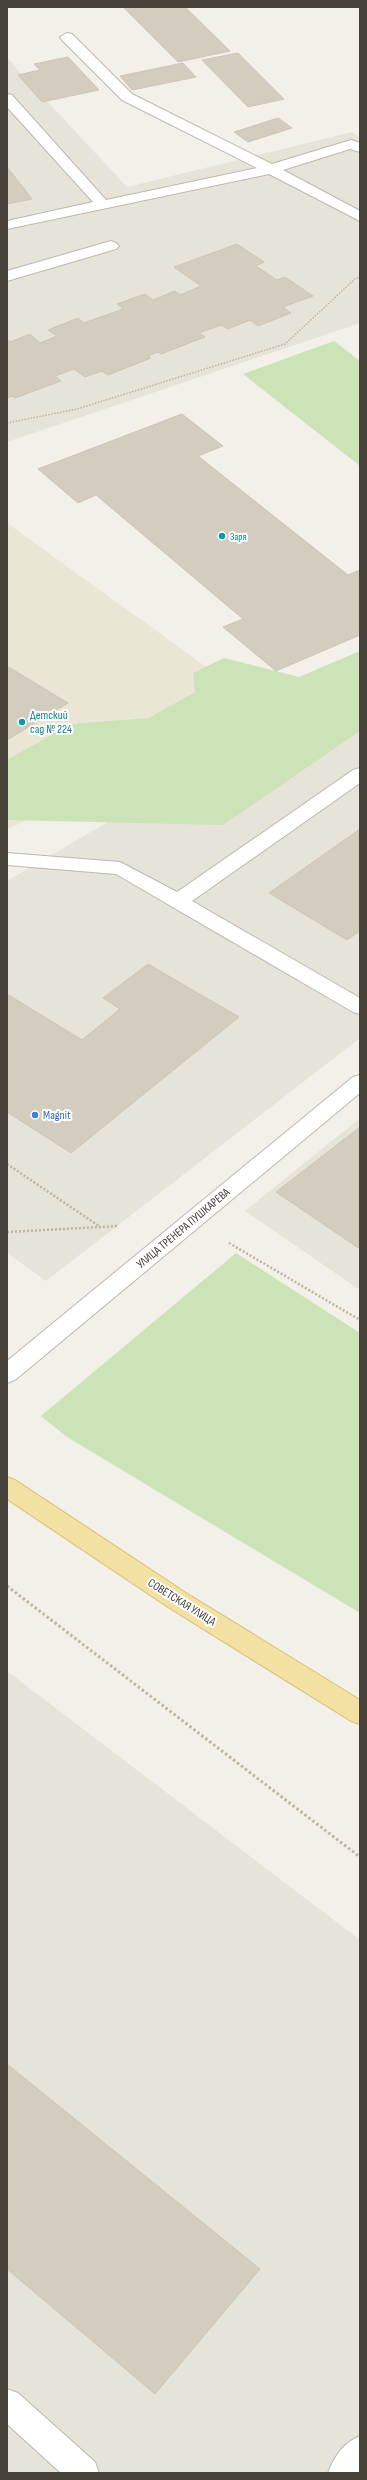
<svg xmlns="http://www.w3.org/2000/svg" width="367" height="2480" viewBox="0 0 367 2480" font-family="'Sofia Sans Condensed',sans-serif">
<rect width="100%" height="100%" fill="#f3f0e9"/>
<path fill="#e6e3d8" d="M7,58l120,129 225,-55 8,6v185l-353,119z
M360,674v364l-314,243 -39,-28v-372z
M360,1118v172l-115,-79z
M7,1671l353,269v533h-353z"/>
<path fill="#eae6d5" d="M7,523l245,177 -245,130z"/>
<path fill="#cce2b7" d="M334,341l26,20v105l-117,-92z
M360,651v80l-137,94 -216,-5v-60l64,-36 78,-6 46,-26 -2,-19 31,-15 75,19z
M236,1253l124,80v280l-293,-176 -26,-21z"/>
<path fill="#d3cdc0" stroke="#cdc5b4" d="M123,7h62l45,44 -52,11z
M238,53l46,46 -36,8 -46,-47z
M68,57l31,33 -57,12 -24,-27 22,-5 -6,-6z
M183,63l13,14 -64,13 -12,-14z
M278,118l14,10 -44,14 -14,-10z
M7,167l25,32 -25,5z
M237,244l27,18 -8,4 21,14 8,-3 28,19 -30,11 8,6 -33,13 -8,-6 -22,9 -7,-4 -22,8 6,4 -44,17 -3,-2 -10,4 3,2 -43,17 -6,-4 -17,6 -11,-8 -19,7 6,5 -46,17 -3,-2 -5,2v-59l3,3 20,-8 10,9 17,-7 -9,-6 30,-12 6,5 39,-14 -6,-5 28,-10 8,6 22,-9 5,4 21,-9 -27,-19z
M182,414l41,32 -25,10 150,119 12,-5v65l-84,36 -53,-44 20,-8 -147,-124 -18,8 -40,-34z
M7,666l61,37 -61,37z
M360,829v102l-13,9 -78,-47z
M148,964l91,53 -168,136 -64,-41v-118l75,46 38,-31 -17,-11z
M360,1127v122l-84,-57z
M7,2064l253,205 -105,125 -148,-125z"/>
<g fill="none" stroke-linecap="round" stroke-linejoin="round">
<g stroke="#bdb8ad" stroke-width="2">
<path id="service" d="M67,33l5,1 60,60 140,70 79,-24 9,3v9l-10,-3 -67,21 77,41v10l-91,-47 -262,55v-8l86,-19 -86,-95v-13l5,1 94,105 151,-32 -135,-68 -60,-60 -2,-3z
M111,241l5,2 3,3 -3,3 -109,32v-10z
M360,768v15l-168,118 168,97v16l-7,-2 -237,-138 -109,-9v-12l113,9 57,30 176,-122z
M7,2389l11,4 77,69 4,11h-38l-54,-49z"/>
</g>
<g stroke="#bdb8ad" stroke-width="2">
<path id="minor" d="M360,1075v18l-345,287 -8,3v-22l346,-284z
M360,2436v37h-32c6,-16 16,-31 32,-37z"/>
</g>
<g stroke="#d6bf74" stroke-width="2">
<path id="primary" d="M7,1477l8,3 171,113 174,107v24l-9,-3 -183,-114 -161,-108z"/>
</g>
<path stroke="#bdb5a0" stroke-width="1.5" stroke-dasharray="1.5 1.5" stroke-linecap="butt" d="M7,423l70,-14 208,-65 70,-65 5,-2"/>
<path stroke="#bdb5a0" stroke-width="2.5" stroke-dasharray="2 2" stroke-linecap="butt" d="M7,1164l92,62
M7,1232l112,-6
M229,1243l131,77"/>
<path stroke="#bdb5a0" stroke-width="3" stroke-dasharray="2.5 2.5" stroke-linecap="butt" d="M7,1586l353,271"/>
<use href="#service" fill="#fff" fill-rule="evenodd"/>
<use href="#minor" fill="#fff" fill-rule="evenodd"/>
<use href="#primary" fill="#f2e1a3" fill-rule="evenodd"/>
</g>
<g fill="#0f9aa8" stroke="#fff" stroke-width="1.5">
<circle cx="222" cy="536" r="4"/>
<circle cx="22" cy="722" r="4"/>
</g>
<circle fill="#3f7fe0" stroke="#fff" stroke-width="1.5" cx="35" cy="1115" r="4"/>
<g text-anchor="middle" stroke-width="4" stroke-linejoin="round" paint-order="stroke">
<g font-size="10" fill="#0d838f" stroke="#fff" text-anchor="start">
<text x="230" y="540">Заря</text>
</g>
<g font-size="12" fill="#0d838f" stroke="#fff" text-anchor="start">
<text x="30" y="719">Детский<tspan x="30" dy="14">сад № 224</tspan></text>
</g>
<g font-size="12" fill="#366cbe" stroke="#fff" text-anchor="start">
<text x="43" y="1119">Magnit</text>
</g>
<g font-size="12" fill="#464138" stroke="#fff">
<text transform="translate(183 1228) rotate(-40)" y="4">УЛИЦА ТРЕНЕРА ПУШКАРЕВА</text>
<text transform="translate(182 1602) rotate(32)" y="4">СОВЕТСКАЯ УЛИЦА</text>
</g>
</g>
<rect width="367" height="2480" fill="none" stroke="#464138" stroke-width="16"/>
</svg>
